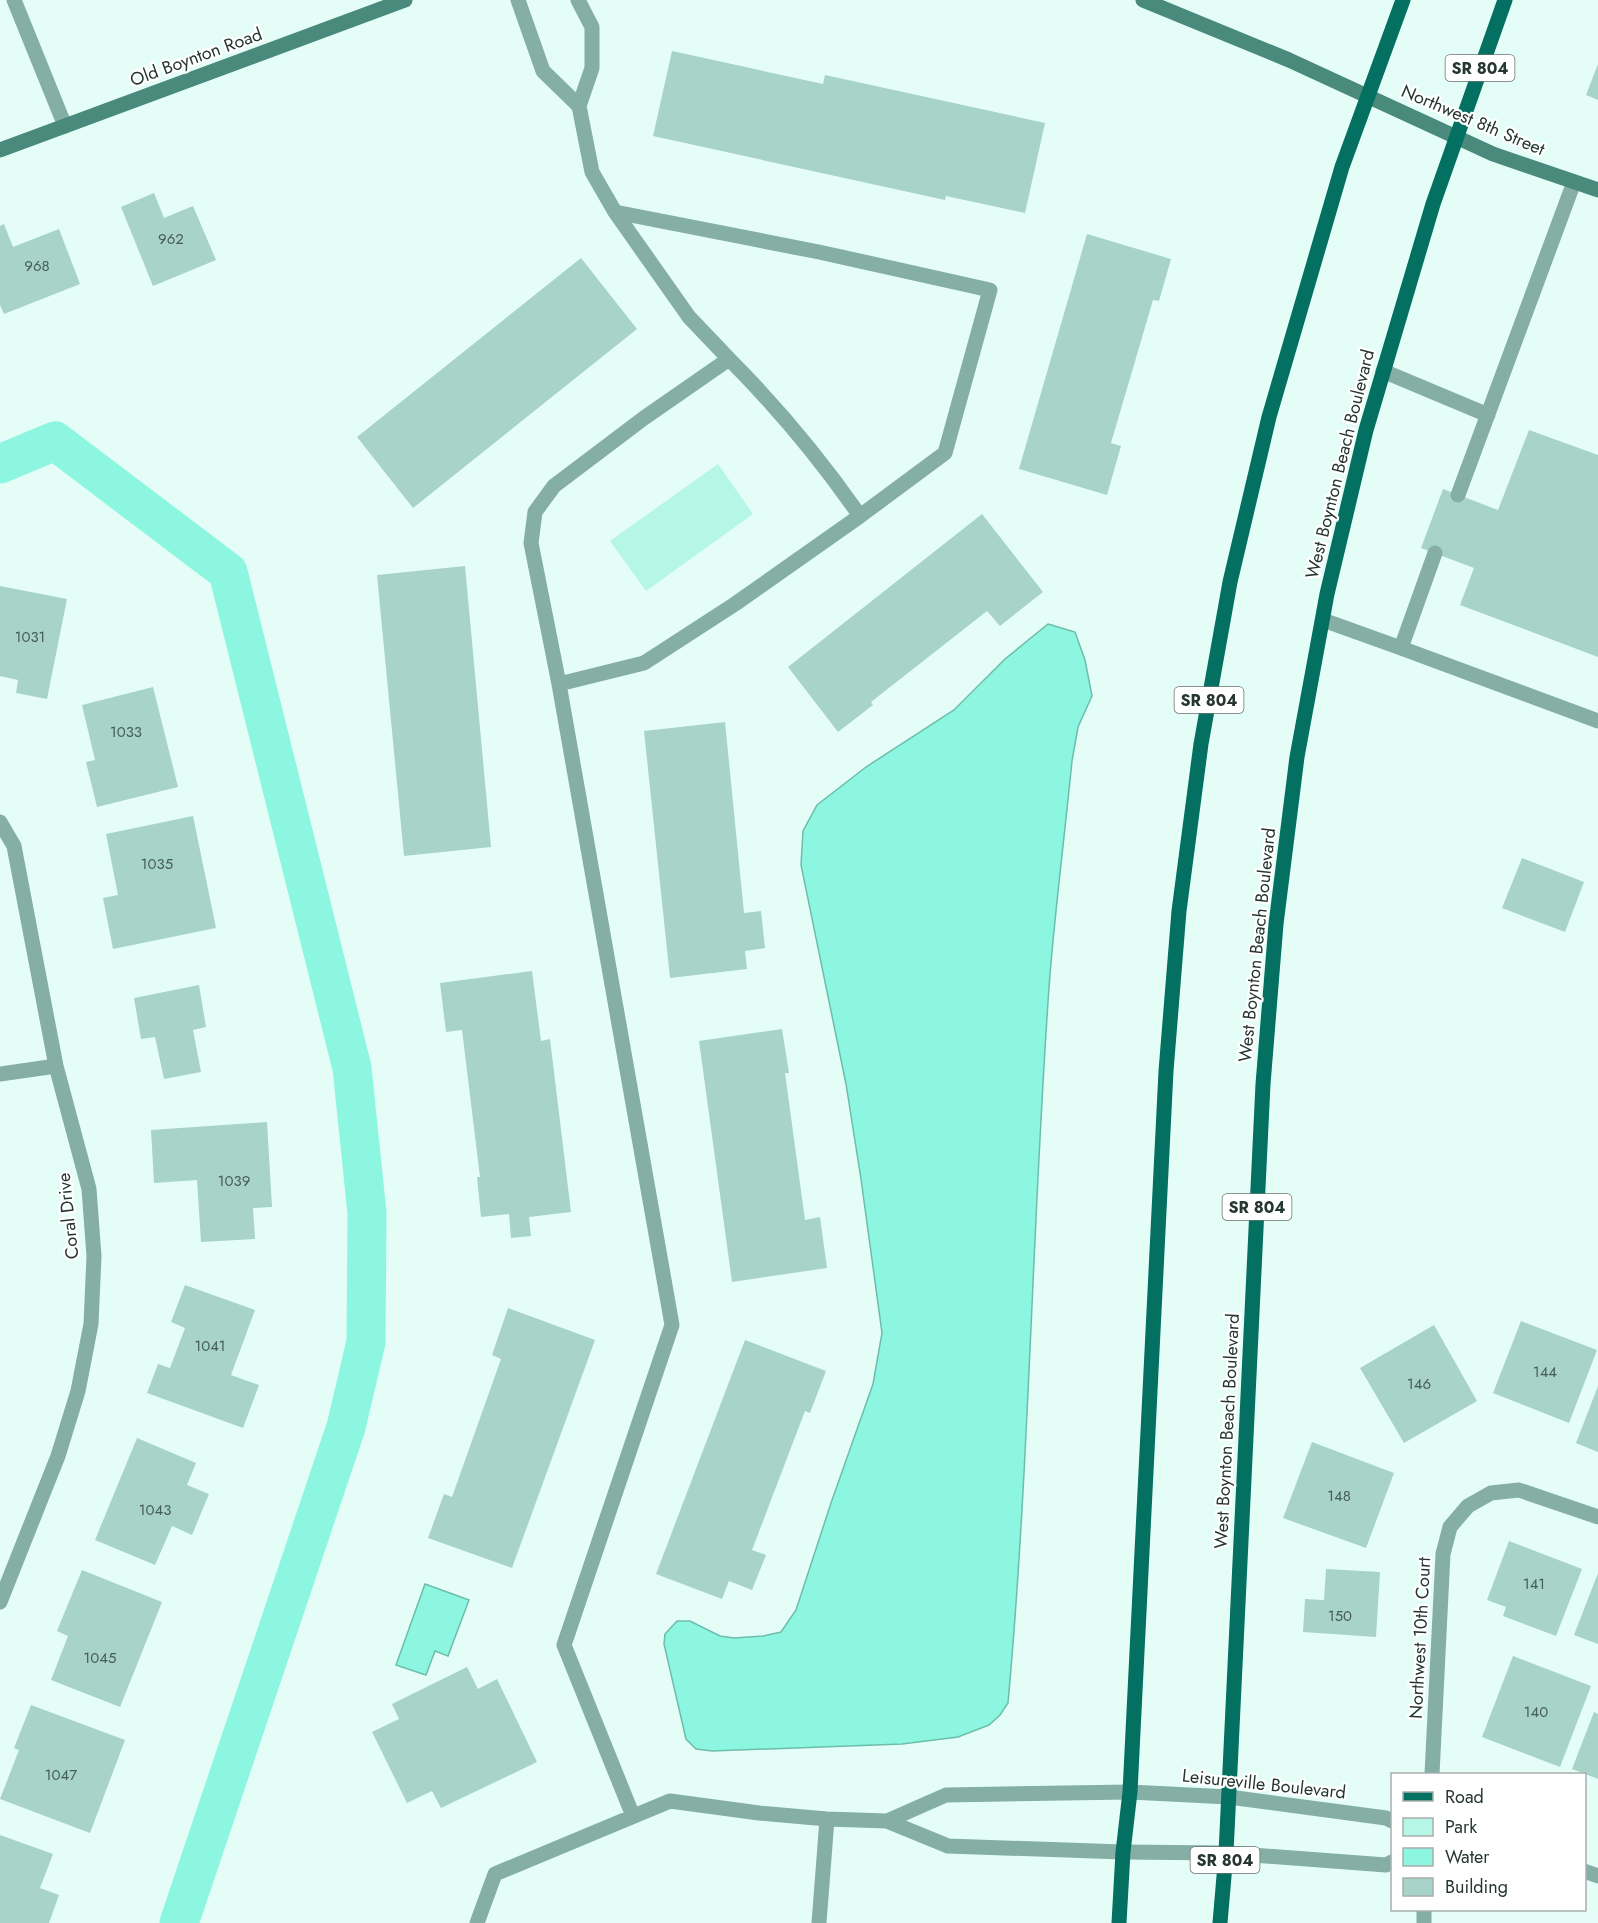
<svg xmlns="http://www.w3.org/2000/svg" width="1598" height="1923" viewBox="0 0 1598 1923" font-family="Jost,sans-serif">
<rect width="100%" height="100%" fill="#e4fef7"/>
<path fill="#b5f6e7" d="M718,464l35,50 -107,77 -36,-50z"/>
<path fill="#8cf6e0" stroke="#6dbdac" stroke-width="1.5" d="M1048,624l27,8 10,28 7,36 -14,31 -6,34c-7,71 -16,142 -22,213 -18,243 -20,487 -42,729l-8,12 -11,10 -31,12 -56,7 -190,7 -16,-2 -10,-10 -22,-95 1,-10 12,-13h13l30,15 14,2 29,-2 18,-4 15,-22 35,-107 42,-119 9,-51 -21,-154 -15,-95 -45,-219 2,-34 14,-26 49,-38 88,-57 51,-51z
M425,1584l44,16 -21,56 -13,-5 -9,24 -30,-10z"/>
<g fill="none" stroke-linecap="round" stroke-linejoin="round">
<path stroke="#8cf6e0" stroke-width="39" d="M0,464l55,-23 173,131 124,496 15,145 -1,129 -20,85 -167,496"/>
</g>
<path fill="#a8d3c9" d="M672,51l151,33 2,-9 220,48 -20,90 -79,-17 -1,4 -292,-64z
M1598,64v36l-12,-5z
M154,193l10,25 29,-12 23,54 -63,26 -32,-79z
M4,224l9,23 46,-18 21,55 -76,30 -4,-9v-79z
M1087,234l84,25 -12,42 -6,-1 -42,143 10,3 -14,49 -88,-26z
M581,258l56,71 -224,179 -56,-71z
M1529,430l69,25v202l-138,-52 14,-37 -53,-20 22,-59 55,21z
M982,514l61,78 -43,34 -13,-15 -116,91 2,3 -35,27 -50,-65z
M465,566l26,281 -87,9 -27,-281z
M0,586l67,13 -20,100 -31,-6 2,-13 -18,-4z
M153,687l25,100 -81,20 -11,-45 9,-2 -13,-55z
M725,722l19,191 17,-2 4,37 -20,3 2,18 -77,9 -26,-247z
M193,816l23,112 -103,21 -10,-51 15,-3 -12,-61z
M1522,858l62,24 -19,50 -63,-24z
M532,971l9,70 9,-2 21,173 -42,5 2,19 -20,2 -2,-24 -28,3 -4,-40h3l-18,-147 -16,2 -6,-49z
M199,985l7,42 -13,3 8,42 -37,7 -9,-42 -14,2 -7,-41z
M782,1029l7,44h-4l20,147 15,-3 7,51 -95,14 -33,-241z
M267,1122l5,85 -19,1 2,31 -54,3 -4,-62 -43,3 -3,-53z
M185,1285l70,25 -24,65 28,10 -16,43 -96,-35 11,-29 12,4 15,-40 -14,-6z
M508,1308l87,32 -83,228 -84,-30 16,-44 8,3 49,-138 -9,-4z
M1521,1321l76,29 -28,73 -76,-30z
M1434,1325l43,76 -73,42 -44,-75z
M745,1340l81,31 -16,42 -5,-2 -53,139 14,5 -14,35 -23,-9 -7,18 -66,-25z
M1598,1386v66l-22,-9z
M137,1438l59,25 -9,22 22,9 -17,41 -20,-9 -17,39 -60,-25z
M1312,1442l82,31 -28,75 -83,-30z
M1509,1541l73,28 -26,67 -53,-20 3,-9 -19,-7z
M1326,1569l54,3 -4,65 -73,-5 2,-33 19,1z
M82,1570l80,32 -42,105 -69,-27 17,-44 -11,-5z
M1598,1573v71l-24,-9z
M1513,1656l78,30 -31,81 -78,-30z
M467,1667l11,22 19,-10 40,83 -96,46 -9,-17 -25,12 -35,-71 27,-13 -7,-15z
M31,1705l94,35 -35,93 -90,-34 19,-49 -5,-2z
M1594,1712l4,2v65l-26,-10z
M0,1835l53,19 -13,34 19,7 -10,28h-49z"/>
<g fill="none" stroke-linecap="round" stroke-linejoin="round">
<path stroke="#85aea4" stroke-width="15" d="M518,0l25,71 36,35
M578,0l14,27v41l-13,38 13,66 23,40 204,40 171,38 -45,163 -85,63
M615,212l74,105 40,42
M1383,371l105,44
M1458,495l116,-313
M1435,553l-34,95 197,73
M1323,620l78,28
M559,684l85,-21 91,-59 125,-88c-39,-56 -83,-109 -131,-157l-85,59 -90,68 -19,26 -4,31 28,141 113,641 -108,320 69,171
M1123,1852l-175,-6 -61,-25 59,-26 184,-3
M477,1923l18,-49 175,-73 89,12 68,6 60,2
M819,1923l8,-104"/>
<path stroke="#85aea4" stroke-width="15" d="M14,0l51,126
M0,822l14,24 42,220 33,123 5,67 -3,68 -13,67 -20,65 -58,146
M0,1074l56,-8
M1432,1774l11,-220 7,-27 18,-21 23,-13 28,-3 79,27
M1130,1792l99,5 157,21 6,3
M1123,1852l103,1 160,12 6,-3
M1584,1871l14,5
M1424,1923v-13"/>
<path stroke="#498a7d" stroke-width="15" d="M1143,0l146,60 204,94 105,36
M0,150l405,-150"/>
<path stroke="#047061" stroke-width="15" d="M1119,1923l4,-71 7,-60 36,-721 13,-160 22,-167 29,-162 39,-165 73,-250 61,-167
M1220,1923l6,-70 37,-769 13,-160 21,-167 30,-163 39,-164 67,-226 72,-204"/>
</g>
<g text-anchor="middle" stroke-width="4.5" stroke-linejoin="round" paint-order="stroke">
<g font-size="15" fill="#465e58">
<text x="171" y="244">962</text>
<text x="37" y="271">968</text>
<text x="30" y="642">1031</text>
<text x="126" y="737">1033</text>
<text x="157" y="869">1035</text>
<text x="234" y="1186">1039</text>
<text x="210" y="1351">1041</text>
<text x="1545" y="1377">144</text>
<text x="1419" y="1389">146</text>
<text x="1339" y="1501">148</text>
<text x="155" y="1515">1043</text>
<text x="1534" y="1589">141</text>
<text x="1340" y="1621">150</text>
<text x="100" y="1663">1045</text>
<text x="1536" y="1717">140</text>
<text x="61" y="1780">1047</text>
</g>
<g fill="#fff" stroke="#677370" stroke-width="1.5">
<rect x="1445.5" y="55" width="69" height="26" rx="4.5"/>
<rect x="1174.5" y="687" width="69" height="26" rx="4.5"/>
<rect x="1222.5" y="1194" width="69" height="26" rx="4.5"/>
<rect x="1190.5" y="1847" width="69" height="26" rx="4.5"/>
</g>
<g font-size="16" font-weight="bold" fill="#263733">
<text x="1480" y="74">SR 804</text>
<text x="1209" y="706">SR 804</text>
<text x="1257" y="1213">SR 804</text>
<text x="1225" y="1866">SR 804</text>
</g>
<g font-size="18" fill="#263733" stroke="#fff">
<text transform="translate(196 57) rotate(-20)" y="6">Old Boynton Road</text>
<text transform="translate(1473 120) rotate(23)" y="6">Northwest 8th Street</text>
<text transform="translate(1340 464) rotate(-76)" y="6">West Boynton Beach Boulevard</text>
<text transform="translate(1257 945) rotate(-84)" y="6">West Boynton Beach Boulevard</text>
<text transform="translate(68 1216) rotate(-96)" y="6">Coral Drive</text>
<text transform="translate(1227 1431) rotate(-87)" y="6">West Boynton Beach Boulevard</text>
<text transform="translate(1420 1638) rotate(-87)" y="6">Northwest 10th Court</text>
<text transform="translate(1264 1784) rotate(6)" y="6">Leisureville Boulevard</text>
</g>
</g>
<rect x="1391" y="1773" width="195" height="138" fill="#ffffff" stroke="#a8afad" stroke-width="1.5"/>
<rect x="1403" y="1792" width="30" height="9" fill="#047061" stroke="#a8afad" stroke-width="1.5"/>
<text x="1445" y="1803" font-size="18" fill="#263733">Road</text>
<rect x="1403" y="1818" width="30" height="18" fill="#b5f6e7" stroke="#a8afad" stroke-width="1.5"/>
<text x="1445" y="1833" font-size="18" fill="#263733">Park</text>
<rect x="1403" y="1848" width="30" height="18" fill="#8cf6e0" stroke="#a8afad" stroke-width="1.5"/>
<text x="1445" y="1863" font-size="18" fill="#263733">Water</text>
<rect x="1403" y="1878" width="30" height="18" fill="#a8d3c9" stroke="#a8afad" stroke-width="1.5"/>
<text x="1445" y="1893" font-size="18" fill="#263733">Building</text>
</svg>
